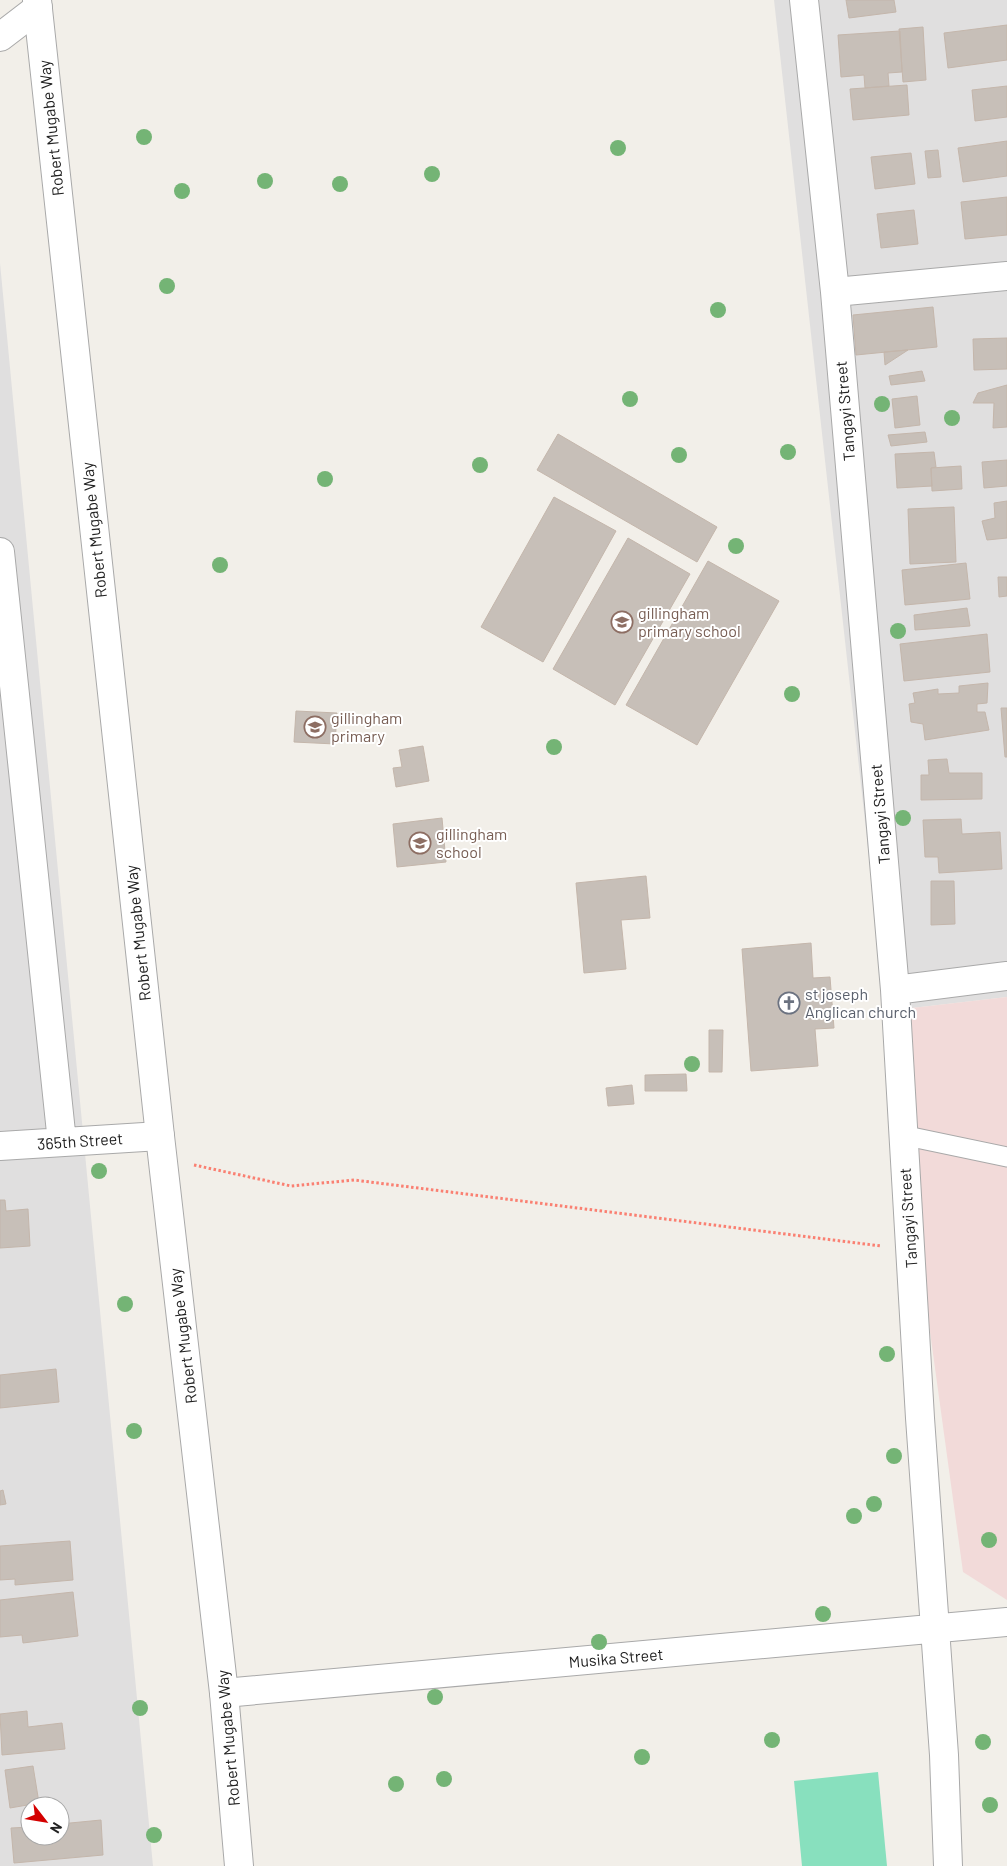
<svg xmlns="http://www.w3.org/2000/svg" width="1007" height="1866" viewBox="0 0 1007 1866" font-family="Barlow,sans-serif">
<rect width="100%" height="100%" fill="#f2efe9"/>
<path fill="#e0dfdf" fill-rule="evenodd" d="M774,0h233v997l-121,14z
M0,263l153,1603h-153zM30,1806h30v30h-30z"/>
<path fill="#f2dad9" d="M1007,997v603l-44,-28 -77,-561z"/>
<path fill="#88e0be" d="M878,1772l9,94h-85l-8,-85z"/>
<path fill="#c7bfb8" stroke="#c4b6ab" d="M846,0h48l2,12 -47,6z
M1007,25v35l-59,8 -4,-35z
M923,27l3,53 -23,2 -4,-53z
M900,31l2,41 -14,1 1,13 -24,2 -1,-13 -23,2 -3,-42z
M907,85l2,30 -56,5 -3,-31z
M1007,86v31l-32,4 -3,-31z
M1007,141v35l-44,6 -5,-34z
M938,150l3,27 -13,1 -3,-27z
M911,153l4,31 -40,5 -4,-32z
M1007,197v38l-42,4 -4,-37z
M914,210l4,34 -37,4 -4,-34z
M933,307l4,40 -81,8 -3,-40z
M1007,338v31l-33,1 -1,-31z
M908,350l-23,15 -1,-13z
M922,371l3,10 -34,4 -2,-9z
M1007,385v42l-14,1 1,-25h-21l5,-10z
M917,396l3,29 -25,3 -3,-29z
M925,432l2,10 -36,4 -3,-11z
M558,434l159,93 -20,35 -160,-92z
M934,452l2,15 -5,1 1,18 -35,2 -2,-34z
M1007,460v26l-23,2 -2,-26z
M961,466l1,23 -30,2 -1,-23z
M554,497l62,34 -73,131 -62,-35z
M1007,501v37l-20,2 -5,-19 13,-3 -1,-15z
M954,507l2,55 -46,2 -2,-55z
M628,538l62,36 -75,131 -62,-36z
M708,561l71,40 -82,144 -71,-40z
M966,563l4,36 -65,6 -3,-35z
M998,577h9v19l-8,1z
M967,608l3,18 -55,4 -1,-15z
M987,634l3,38 -86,9 -4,-37z
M988,683l-1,20 -10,1v8h8l4,18 -64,10 -2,-16 -12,-2 -2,-18 6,-1 -2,-10 25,-4v5l21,-1v-7z
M1001,708h6v49h-2z
M296,711l41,2 -2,31 -41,-2z
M423,746l6,35 -33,6 -3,-19 9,-1 -3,-17z
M947,759l2,14h33v26l-61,1v-25h8l-1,-15z
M442,818l4,44 -49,5 -4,-43z
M961,819l1,15 38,-2 2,37 -63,4 -1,-16h-13l-2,-37z
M646,876l4,42 -29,2 5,49 -42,4 -8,-90z
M931,881h23l1,43 -24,1z
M811,943l2,35 17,-1 4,51 -19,1 3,37 -67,5 -9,-122z
M709,1030h14l-1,42h-13z
M686,1074l1,17h-42v-16z
M632,1085l2,19 -26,2 -2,-18z
M0,1200h5l1,11 22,-2 2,37 -30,2z
M56,1369l3,33 -59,6v-33z
M3,1490l3,14 -6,1v-14z
M70,1541l3,39 -58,5v-6l-15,1v-34z
M73,1592l5,44 -55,7 -1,-8 -22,2v-37z
M27,1711l1,16 34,-4 3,26 -63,6 -2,-41z
M33,1766l6,37 -29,5 -5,-38z
M101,1820l2,35 -89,8 -3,-35 19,-1v9h30v-12z"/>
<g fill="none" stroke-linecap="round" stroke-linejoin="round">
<g stroke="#a9a9a9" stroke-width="21">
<path id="service" d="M902,1135l105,22"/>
</g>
<g stroke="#a9a9a9" stroke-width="30">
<path id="minor" d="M804,0l31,292 60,698 25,428 24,337 4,111
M0,37l38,-29
M835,292l172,-16
M0,552l62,590
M895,990l112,-14
M0,1146l160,-10
M224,1693l783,-71"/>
</g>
<g stroke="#a9a9a9" stroke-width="30">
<path id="tertiary" d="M37,0l123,1136 64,557 15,173"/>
</g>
<path stroke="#fa8072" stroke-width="3" stroke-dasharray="2.5 2.5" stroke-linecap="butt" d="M194,1165l97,21 63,-6 527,66"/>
<use href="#service" stroke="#fff" stroke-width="19"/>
<use href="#minor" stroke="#fff" stroke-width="28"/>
<use href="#tertiary" stroke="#fff" stroke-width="28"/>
</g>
<g fill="#74b475">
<circle cx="144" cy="137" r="8"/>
<circle cx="618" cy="148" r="8"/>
<circle cx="432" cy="174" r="8"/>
<circle cx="265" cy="181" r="8"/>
<circle cx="340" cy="184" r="8"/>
<circle cx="182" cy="191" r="8"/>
<circle cx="167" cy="286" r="8"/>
<circle cx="718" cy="310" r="8"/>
<circle cx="630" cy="399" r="8"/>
<circle cx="882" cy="404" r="8"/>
<circle cx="952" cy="418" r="8"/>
<circle cx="788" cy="452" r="8"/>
<circle cx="679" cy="455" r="8"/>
<circle cx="480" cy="465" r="8"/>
<circle cx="325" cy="479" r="8"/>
<circle cx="736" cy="546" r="8"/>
<circle cx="220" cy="565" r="8"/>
<circle cx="898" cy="631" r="8"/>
<circle cx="792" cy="694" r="8"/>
<circle cx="554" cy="747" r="8"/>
<circle cx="903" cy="818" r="8"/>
<circle cx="692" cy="1064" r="8"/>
<circle cx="99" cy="1171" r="8"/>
<circle cx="125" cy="1304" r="8"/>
<circle cx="887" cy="1354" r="8"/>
<circle cx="134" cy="1431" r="8"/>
<circle cx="894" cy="1456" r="8"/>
<circle cx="874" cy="1504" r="8"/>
<circle cx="854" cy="1516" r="8"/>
<circle cx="989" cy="1540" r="8"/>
<circle cx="823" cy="1614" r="8"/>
<circle cx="599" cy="1642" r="8"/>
<circle cx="435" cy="1697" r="8"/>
<circle cx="140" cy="1708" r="8"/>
<circle cx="772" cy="1740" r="8"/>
<circle cx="983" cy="1742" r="8"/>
<circle cx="642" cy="1757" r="8"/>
<circle cx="444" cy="1779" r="8"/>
<circle cx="396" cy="1784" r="8"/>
<circle cx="990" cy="1805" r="8"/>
<circle cx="154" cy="1835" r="8"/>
</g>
<defs>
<g id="school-ring" transform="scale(1.125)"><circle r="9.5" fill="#fff" stroke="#8d6e63" stroke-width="1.5"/><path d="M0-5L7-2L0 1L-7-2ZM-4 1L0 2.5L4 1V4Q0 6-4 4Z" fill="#8d6e63"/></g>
<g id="church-ring" transform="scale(1.125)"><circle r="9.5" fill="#fff" stroke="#6b7280" stroke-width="1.5"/><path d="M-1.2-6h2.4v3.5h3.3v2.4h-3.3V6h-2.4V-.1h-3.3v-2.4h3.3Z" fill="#6b7280"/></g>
</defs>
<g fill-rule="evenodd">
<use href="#school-ring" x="622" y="622"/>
<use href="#school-ring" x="315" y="727"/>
<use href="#school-ring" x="420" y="843"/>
<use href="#church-ring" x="789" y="1003"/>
</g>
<g text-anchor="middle" stroke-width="4" stroke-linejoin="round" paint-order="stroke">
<g font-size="16" fill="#222" stroke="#fff">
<text transform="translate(51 128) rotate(-96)" y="6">Robert Mugabe Way</text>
<text transform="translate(845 411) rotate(-95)" y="6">Tangayi Street</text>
<text transform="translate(94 530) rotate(-96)" y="6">Robert Mugabe Way</text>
<text transform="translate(880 814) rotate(-95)" y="6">Tangayi Street</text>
<text transform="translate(138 933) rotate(-96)" y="6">Robert Mugabe Way</text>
<text transform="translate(80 1141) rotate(-4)" y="6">365th Street</text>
<text transform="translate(908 1218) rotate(-94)" y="6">Tangayi Street</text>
<text transform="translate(183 1336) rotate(-97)" y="6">Robert Mugabe Way</text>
<text transform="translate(616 1658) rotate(-5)" y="6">Musika Street</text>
<text transform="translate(228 1738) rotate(-95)" y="6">Robert Mugabe Way</text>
</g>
<g font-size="16" fill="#785e54" stroke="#fff" text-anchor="start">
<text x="638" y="619">gillingham<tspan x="638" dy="18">primary school</tspan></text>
<text x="331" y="724">gillingham<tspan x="331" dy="18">primary</tspan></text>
<text x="436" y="840">gillingham<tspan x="436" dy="18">school</tspan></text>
</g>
<g font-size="16" fill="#5b616d" stroke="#fff" text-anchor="start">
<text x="805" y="1000">st joseph<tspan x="805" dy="18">Anglican church</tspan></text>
</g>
</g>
<g transform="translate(45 1821) rotate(121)"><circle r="24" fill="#ffffff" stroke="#a7a7a7"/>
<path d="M0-4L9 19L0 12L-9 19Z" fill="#d40000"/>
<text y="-8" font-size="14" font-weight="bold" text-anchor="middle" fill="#222222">N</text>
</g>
</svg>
